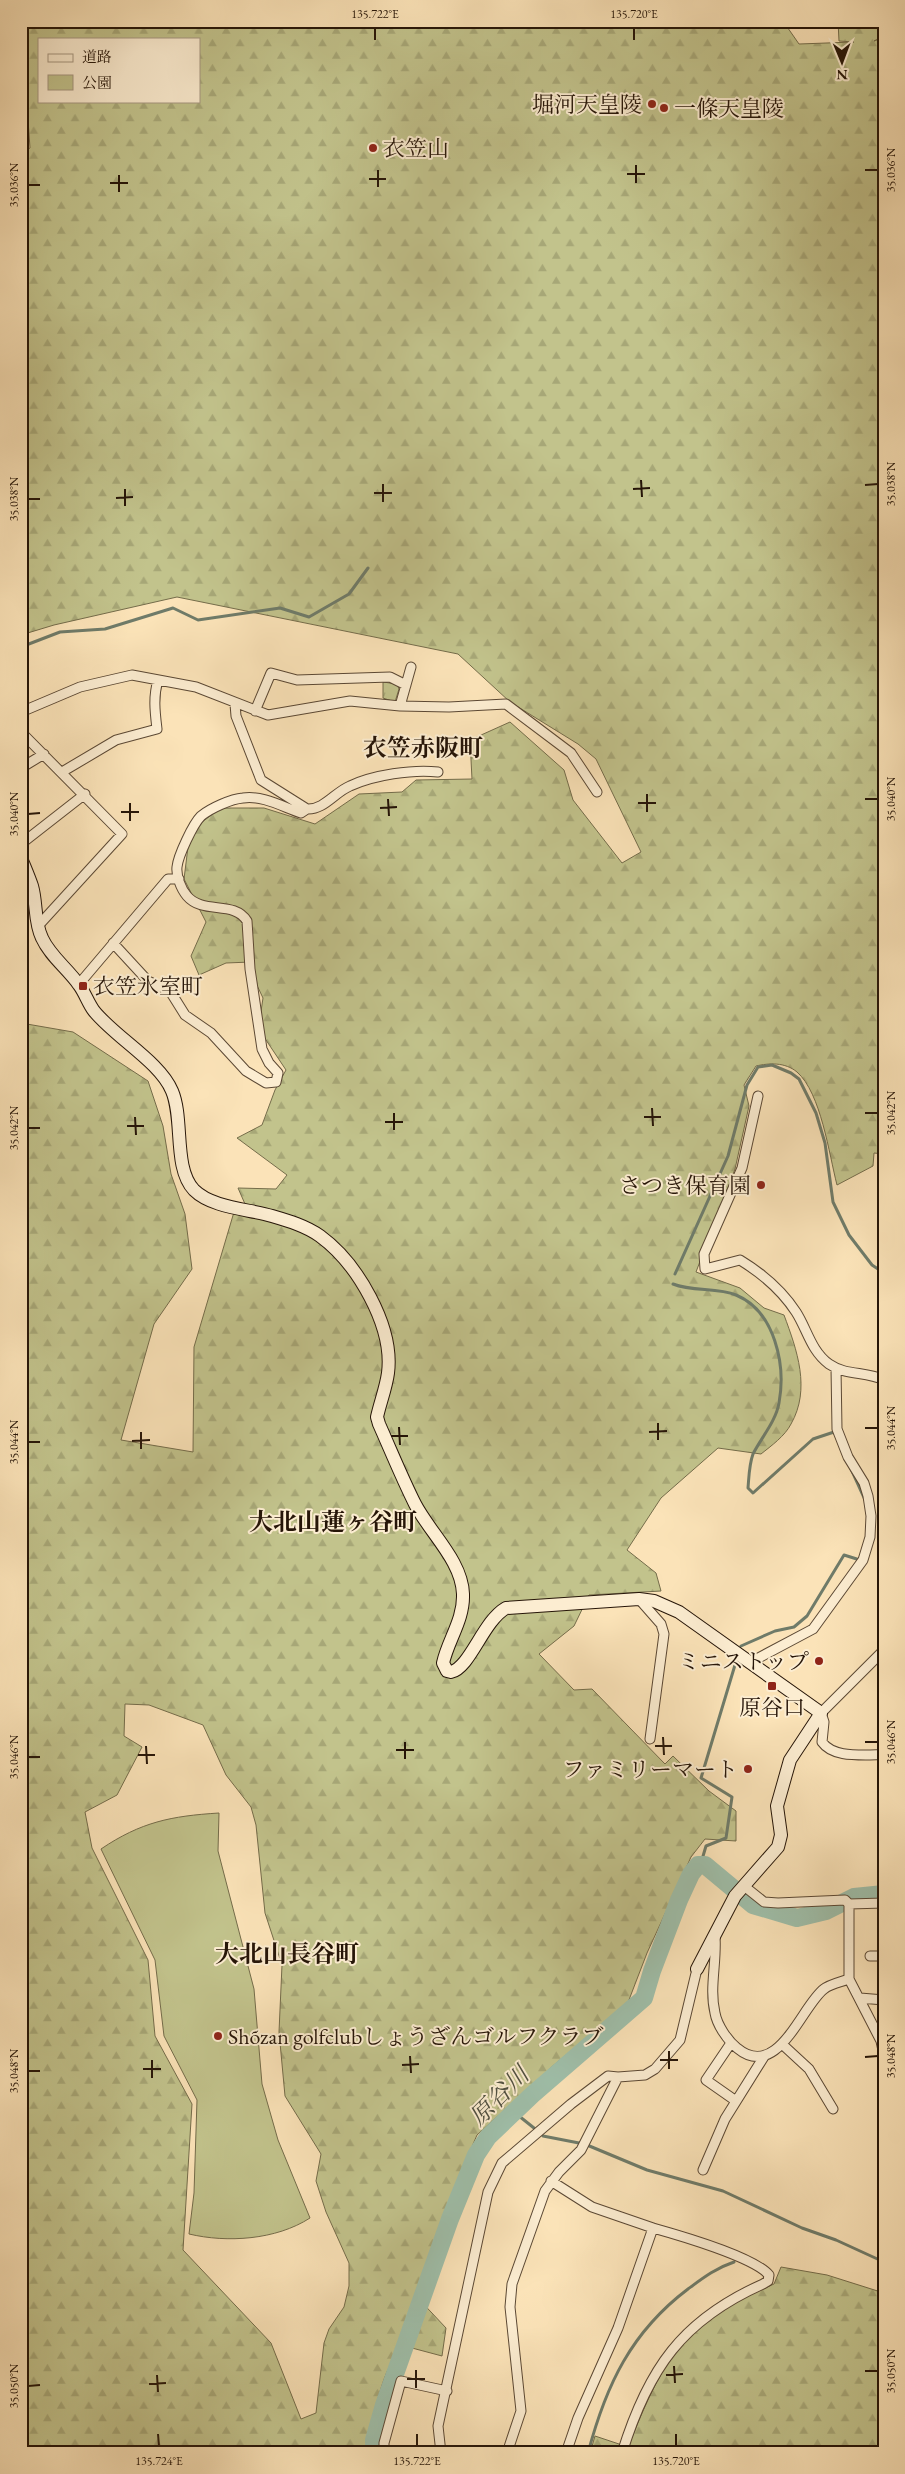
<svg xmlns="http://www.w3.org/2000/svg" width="905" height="2474" viewBox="0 0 905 2474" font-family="'EB Garamond','Noto Serif JP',serif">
<defs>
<pattern id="forest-firs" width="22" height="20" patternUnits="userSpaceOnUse" patternTransform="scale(1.25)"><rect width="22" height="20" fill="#c2c38c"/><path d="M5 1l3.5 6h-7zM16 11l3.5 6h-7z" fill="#a7a777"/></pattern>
<pattern id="park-tufts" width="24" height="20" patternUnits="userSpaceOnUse" patternTransform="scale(1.25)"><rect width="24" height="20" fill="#c2c38c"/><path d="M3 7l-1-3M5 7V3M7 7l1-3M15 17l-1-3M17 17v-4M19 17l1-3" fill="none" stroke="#a7a777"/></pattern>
</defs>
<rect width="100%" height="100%" fill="#fbe3b8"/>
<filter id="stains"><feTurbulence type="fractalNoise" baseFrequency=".004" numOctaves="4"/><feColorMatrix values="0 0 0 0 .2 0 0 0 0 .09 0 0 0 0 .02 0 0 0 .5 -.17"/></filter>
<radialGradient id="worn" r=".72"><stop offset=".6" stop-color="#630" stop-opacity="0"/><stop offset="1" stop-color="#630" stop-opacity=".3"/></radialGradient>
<path fill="#c2c38c" stroke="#746c4a" d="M219,1813l-1,38 36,138 8,95 16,56 32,78c-34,22 -83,25 -121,16l5,-41 3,-93 -33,-64 -9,-76 -54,-111c40,-27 70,-33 118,-36z"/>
<path fill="url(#forest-firs)" stroke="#746c4a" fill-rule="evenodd" d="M21,21h762l16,23 55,-2 -15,-1 -1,-20h46v15l-10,5 10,-4v1117l-10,-1 -1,13 -36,19c-8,-31 -16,-92 -40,-113 -12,-10 -28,-9 -41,-6l-12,19 5,21 -14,63 -39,103 44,16 24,20 20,7c13,35 27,74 7,109 -6,12 -20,22 -30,30l-43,-6 -57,50 -34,52 29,23 5,18 -72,4 -15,31 -35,28 35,36 18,-1 73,75 8,-8 36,35 27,20v30l-31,-2 -14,18 -44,96 -20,52 -72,59 -78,71 -22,51 -39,110 30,32 -4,28 -30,-8c-7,5 -17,11 -22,18 -8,12 -24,72 -22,87h-347v-1430l52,9 75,49 15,45 8,48 14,40 7,55 -38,55 -33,116 72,12 1,-105 40,-135 11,-8 -7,-16 38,1 11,-14 -50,-37 25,-13 13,-35 11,-20 -22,-33 -4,-19 3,-20 -9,-19 -3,-17 -25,1 -27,12 -8,-19 15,-34 -22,-43 4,-32 10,-22 23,-17h43l51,16 44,-30 43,-2 14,-12 56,-1 -2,-39 40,-18 54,48 9,30 49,63 19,-11 -45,-93 -18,-15 -68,-42 -52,-48 -281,-57 -123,28 -33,10v-482l9,-5zM39,39h160v62h-160zM125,1704l24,1 54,20 23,50 25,32 5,18 9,88 17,52 -3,67 6,64 36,58 -5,27 10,31 23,51v23l-5,21 -15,22 -5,14 -8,70 -15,6 -30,-76 -88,-93 9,-146 -37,-68 -7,-76 -56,-112 -7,-36 32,-17 25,-48 -18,-11z
M781,2267l46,8 57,18v160h-294l5,-17 33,11c20,-49 41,-104 88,-134 18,-12 38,-20 58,-29z"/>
<path fill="url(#park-tufts)" stroke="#746c4a" d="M383,682l14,2 2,5 -4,13 -12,-4z"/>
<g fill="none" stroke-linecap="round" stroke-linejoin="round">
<path stroke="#6f7b69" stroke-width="3" d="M21,647l39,-15 45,-3 68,-21 25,12 82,-12 29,9 40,-23 19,-26
M675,1274l53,-118 19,-71 11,-18 14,-2 19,8 8,6 17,34 9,30 8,59 16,33 23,30 12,8
M673,1284c20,8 44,3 63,11 39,16 50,70 43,108 -3,18 -18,35 -26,51 -4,11 -4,23 -5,34l5,5 60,-54 21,-7 1,2
M851,1469l14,31
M741,1646l34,-15 19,-4 13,-11 37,-61 16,5
M701,1863l5,-17 20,-8 6,-41 -31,-19 34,-113
M514,2112l20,16
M543,2136l36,7
M587,2145l60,25 76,21 79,37 34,12 48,22
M588,2453c18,-68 43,-121 100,-164 15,-11 28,-21 46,-27"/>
<path stroke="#9fbfaa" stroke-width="18" d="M374,2453v-13l10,-35 66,-186 26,-64 12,-18 44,-42 112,-97 8,-27 27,-71 12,-26 7,-9h7l48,40 44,13 29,-7 28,-14 30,-3"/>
<g stroke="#5b4834" stroke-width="11">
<path id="street" d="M235,704l1,12 25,64 46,29c17,1 28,-17 43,-23 23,-11 63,-17 88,-14
M400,706l11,-39
M255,711l16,-38 26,7 93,-3 16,8
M21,712l59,-25 52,-12 64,12 72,28 82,-14 50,5 49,1 57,-3 65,49 26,39
M21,732l101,102 -84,92
M21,768l23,-14
M62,772l54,-32 41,-11c-2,-17 -4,-32 1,-49
M21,844l64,-50
M113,943l35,38 22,10 15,24 26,18 35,38 20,12 10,-1 2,-9 -9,-10 -7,-14 -12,-80 -3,-48c-13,-21 -44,-6 -60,-25 -6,-7 -11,-20 -10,-29 1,-11 16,-43 24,-51 10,-8 30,-17 42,-18 20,-3 40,9 58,15l6,-4
M79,984l89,-105h11
M758,1096l-16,72 -38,86 1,15 35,-9c23,14 41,29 56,52 11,17 15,39 33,52 17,12 37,7 55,16
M639,1599l22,25 3,10 -14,105
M884,1650l-63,63 3,9 -2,20c12,17 42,12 62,13
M749,1663l64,-34 50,-69 7,-23 1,-21 -3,-20 -4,-13 -16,-26 -11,-28 -1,-61
M744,1886l20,16 14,1 67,-3 4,4 35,-1
M715,1936c2,26 -6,52 0,77 2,12 13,28 22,35 41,34 65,-43 87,-59 6,-5 17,-7 25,-10l32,62 3,14
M870,1956h14
M849,1979v-75
M860,1998l24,2
M731,2043l-25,37 30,21
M783,2045l26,24 24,40
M703,2170l22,-51 40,-64
M551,2181l41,26 61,21 -35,100 -40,90 -12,35
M384,2453v-10l17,-62 46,10
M441,2453l-3,-27 50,-234 14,-29 69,-59 37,-28 10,1 27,-2 10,-6 25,-29 17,-71
M507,2453l14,-42 -11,-104 2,-23 33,-93 14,-19 22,-22 37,-73
M622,2453c26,-84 60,-133 141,-169l5,-3 1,-6c-15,-18 -91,-40 -116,-47"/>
</g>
<g stroke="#261508" stroke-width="14">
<path id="secondary" d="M21,858c4,10 8,19 11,28 5,17 2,36 10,52 8,18 26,31 37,47 6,8 9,18 15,26 22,27 66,51 78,80 12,28 1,77 22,99 18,18 55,19 78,26 17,5 34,10 48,20 37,27 74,90 68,137 -2,15 -8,30 -11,44l2,7c12,27 23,54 36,80 15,29 47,57 48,90 1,26 -15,46 -20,69l4,8 4,1c19,-4 32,-51 55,-64l133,-9 15,2 25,11 142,101 -31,47 -13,46 4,29 -3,12 -43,49 -38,73"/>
</g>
<use href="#street" stroke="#fcedd1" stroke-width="9"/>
<use href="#secondary" stroke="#fcedd1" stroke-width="12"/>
</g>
<path fill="none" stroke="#261508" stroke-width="2" d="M375,28v12M634,28v12M636,165v18M378,170v17M865,170h13M627,174h18M119,175v17M369,179h17M110,183h18M28,185h12M641,480l1,17M383,484v18M865,485l13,-1M125,489v17M633,489l17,-1M374,493h18M116,498l17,-1M28,499h12M647,794v18M388,799l1,17M865,799h13M130,803v18M638,803h18M380,808l17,-1M121,812h18M28,814l12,-1M652,1108l1,18M394,1113v17M865,1113h13M135,1117l1,18M644,1117h17M385,1122h18M127,1126h17M28,1128h12M658,1423v17M399,1427l1,18M865,1428h13M141,1432v17M649,1432l18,-1M391,1436h17M132,1441l18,-1M28,1442h12M663,1737l1,18M405,1742v17M865,1742h13M146,1746l1,18M655,1746h17M396,1750h18M138,1755h17M28,1757h12M669,2051v18M410,2056l1,17M865,2057l13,-1M152,2060v18M660,2060h18M402,2065l17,-1M143,2069h18M28,2071h12M674,2366l1,17M416,2370v18M865,2371h13M157,2375l1,17M666,2375l17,-1M407,2379h18M149,2384l17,-1M28,2386l12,-1M158,2434l1,12M417,2434v12M676,2434v12"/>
<g fill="#8f2418" stroke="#fcedd1" stroke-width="2">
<circle cx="652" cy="104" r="5"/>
<circle cx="664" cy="108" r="5"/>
<circle cx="373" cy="148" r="5"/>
<rect x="78" y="981" width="10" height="10" rx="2.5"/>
<circle cx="761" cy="1185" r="5"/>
<circle cx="819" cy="1661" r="5"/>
<rect x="767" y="1681" width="10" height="10" rx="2.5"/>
<circle cx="748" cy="1769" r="5"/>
<circle cx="218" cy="2036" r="5"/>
</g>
<g text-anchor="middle" stroke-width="4" stroke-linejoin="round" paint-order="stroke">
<g font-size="22" fill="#261508" stroke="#fcedd1" text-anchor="end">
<text x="642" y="112">堀河天皇陵</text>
<text x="674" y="116" text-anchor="start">一條天皇陵</text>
<text x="383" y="156" text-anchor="start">衣笠山</text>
<text x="93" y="994" text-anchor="start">衣笠氷室町</text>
<text x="751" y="1193">さつき保育園</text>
<text x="809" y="1669">ミニストップ</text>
<text x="772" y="1715" text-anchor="middle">原谷口</text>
<text x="738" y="1777">ファミリーマート</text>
<text x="228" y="2044" text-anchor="start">Shõzan golfclubしょうざんゴルフクラブ</text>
</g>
<g font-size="24" font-weight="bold" fill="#261508" stroke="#fcedd1">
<text x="423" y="756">衣笠赤阪町</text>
<text x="333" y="1530">大北山蓮ヶ谷町</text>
<text x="287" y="1962">大北山長谷町</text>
</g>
<g font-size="24" font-style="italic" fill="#505041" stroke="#fcedd1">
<text transform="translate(499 2096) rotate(-45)" y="8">原谷川</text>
</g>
</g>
<rect width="905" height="2474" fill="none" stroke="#fbe3b8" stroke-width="55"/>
<rect x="38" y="38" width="162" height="65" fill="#fcedd1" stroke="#a69781"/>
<rect x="48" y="54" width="25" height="8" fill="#fcedd1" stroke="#a69781"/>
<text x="82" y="62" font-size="15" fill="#261508">道路</text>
<rect x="48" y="75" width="25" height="15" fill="#c2c38c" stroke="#a69781"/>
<text x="82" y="88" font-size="15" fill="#261508">公園</text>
<g transform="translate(842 62) rotate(179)" stroke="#fcedd1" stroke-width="4" paint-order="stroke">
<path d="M0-4L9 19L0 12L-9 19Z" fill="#261508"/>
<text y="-8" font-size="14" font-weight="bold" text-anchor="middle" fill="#261508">N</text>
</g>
<rect x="28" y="28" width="850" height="2418" fill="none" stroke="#261508" stroke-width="2"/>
<g font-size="12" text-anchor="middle" fill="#261508">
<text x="375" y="18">135.722°E</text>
<text x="634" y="18">135.720°E</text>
<text transform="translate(891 170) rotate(-90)" y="4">35.036°N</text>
<text transform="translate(14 185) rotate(-90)" y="4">35.036°N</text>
<text transform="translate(891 484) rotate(-90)" y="4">35.038°N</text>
<text transform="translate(14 499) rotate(-90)" y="4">35.038°N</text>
<text transform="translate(891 799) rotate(-90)" y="4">35.040°N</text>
<text transform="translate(14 814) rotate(-90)" y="4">35.040°N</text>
<text transform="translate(891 1113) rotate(-90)" y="4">35.042°N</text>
<text transform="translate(14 1128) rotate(-90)" y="4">35.042°N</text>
<text transform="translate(891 1428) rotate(-90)" y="4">35.044°N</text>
<text transform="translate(14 1442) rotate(-90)" y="4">35.044°N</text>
<text transform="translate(891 1742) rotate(-90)" y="4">35.046°N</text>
<text transform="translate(14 1757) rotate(-90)" y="4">35.046°N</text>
<text transform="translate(891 2056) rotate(-90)" y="4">35.048°N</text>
<text transform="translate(14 2071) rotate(-90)" y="4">35.048°N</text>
<text transform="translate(891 2371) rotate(-90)" y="4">35.050°N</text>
<text transform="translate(14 2386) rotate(-90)" y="4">35.050°N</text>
<text x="159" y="2465">135.724°E</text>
<text x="417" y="2465">135.722°E</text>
<text x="676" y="2465">135.720°E</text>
</g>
<rect width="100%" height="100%" filter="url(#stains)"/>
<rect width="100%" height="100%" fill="url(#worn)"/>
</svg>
